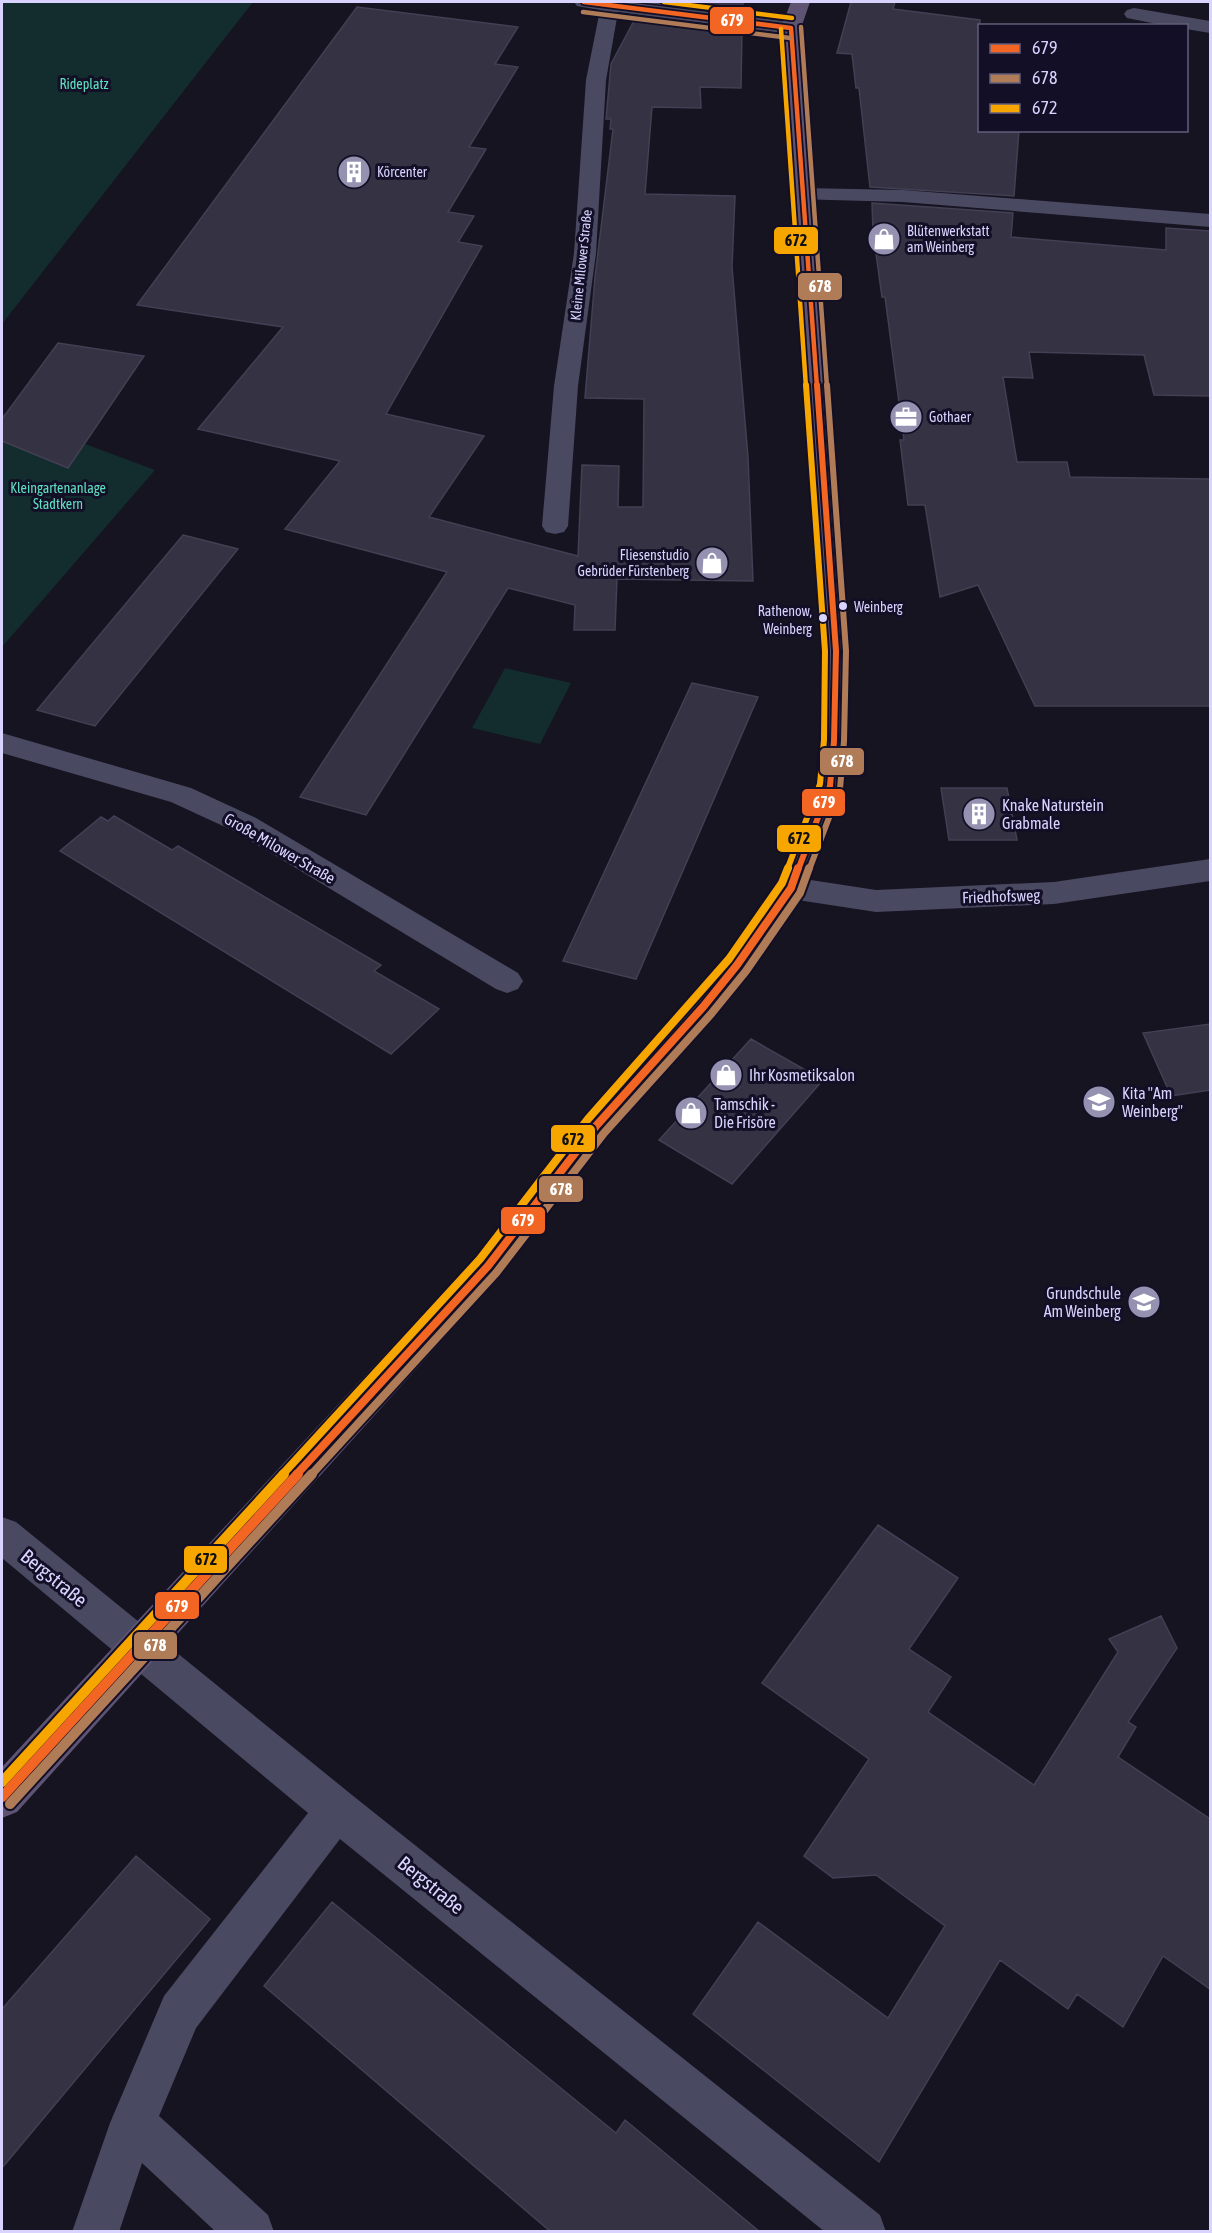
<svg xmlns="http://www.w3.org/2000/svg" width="1212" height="2233" viewBox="0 0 1212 2233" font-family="'Asap Condensed',sans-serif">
<rect width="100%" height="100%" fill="#161421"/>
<path fill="#132c2d" d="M2,2h251l-251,322z
M2,413l153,57 -153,177z
M505,668l66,15 -31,61 -68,-16z"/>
<path fill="#343243" stroke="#433f54" stroke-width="1.5" d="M644,2h99l-1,12z
M851,2h44l-2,7 87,11v110h39l-5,66 -144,-9 -11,-99h-3l-4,-34 -15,-1z
M357,7l161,20 -23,37 23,3 -49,80 17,2 -38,63 26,4 -16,26 24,4 -96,168 98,22 -55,81 149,39 4,-91 37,1 -1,41h25l1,-108 -59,-1 10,-121 18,-148h-3l1,-10h-5l5,-55 25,-47 106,13 -1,58 -41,-1 1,21 -49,-1 -7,87 90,2 -3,71 16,190 5,124 -136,-2 -2,51h-41l1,-25 -67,-17 -142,227 -66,-18 147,-225 -162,-43 55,-68 -142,-32 85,-102 -146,-22z
M872,203l141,10 -2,24 155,13v-22l44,3v165l-56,-1 -10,-40 -115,-3 4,26 -30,-1 14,85h50l3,15 140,2v227h-175l-57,-121 -38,12 -15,-92h-17l-8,-65h4l-19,-143h-3l-9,-65z
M58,343l86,13 -76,112 -66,-27v-22z
M183,535l55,14 -143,177 -58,-16z
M692,683l66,14 -122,282 -73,-18z
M941,788h66l10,52h-68z
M114,816l58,34 6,-4 203,119 -7,6 65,38 -48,45 -331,-203 41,-34 7,4z
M1210,1024v66l-39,6 -28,-63z
M751,1039l72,41 -91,104 -73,-44z
M878,1525l80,53 -49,71 42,28 -23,35 106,73 84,-133 -9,-13 52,-23 16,32 -49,74 8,5 -18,30 92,62v170l-47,-33 -40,71 -46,-33 -9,15 -68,-49 -121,202 -186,-148 65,-92 130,96 57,-92 -69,-51 -43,3 -29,-22 65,-97 -107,-76z
M136,1856l74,63 -208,249v-159z
M332,1902l284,231 9,-13 135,112h-209l-287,-246z"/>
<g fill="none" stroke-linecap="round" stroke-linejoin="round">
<path fill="#4a4962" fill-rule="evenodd" d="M574,2h52l165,20 7,2 3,4 -3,4 -7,2 -173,-22 -12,68 -10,173 -18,133 -10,140 -4,6 -9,2 -9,-2 -4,-6 12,-140 20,-133 12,-173 14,-70 -23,-4z
M1134,8l76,13v12l-24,-4v-3h-19l-40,-8 -3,-4 3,-4z
M803,188l100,2 307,24v13l-307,-25 -108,-3 -3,-5 3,-5z
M2,733l189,55 65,30 262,155 5,8 -5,8 -11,4 -11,-4 -260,-157 -65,-30 -169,-49z
M1210,859v22l-156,23 -178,8 -85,-13 -11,-3 -4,-8 4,-8 11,-3 85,13 178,-8z
M2,1517l14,5 336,273 528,420 6,17h-61l-485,-393 -144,189 -37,88 109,99 6,17h-58l-74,-69 -23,69h-47l38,-109 54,-127 144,-183 -306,-255z"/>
<path fill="#5e5373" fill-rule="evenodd" d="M791,2h19l-9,26v14l49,609 -2,90 -4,45 -38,102 -58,85 -34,43 -106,119 -108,141 -483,536 -15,6v-51l474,-511 108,-139 108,-119 34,-41 51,-72 39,-99 4,-45 2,-90 -41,-609v-14z"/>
<g stroke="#130f26" stroke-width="8">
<path id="bus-1-far3" d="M584,2l207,26
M791,28l26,359"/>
</g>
<g stroke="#130f26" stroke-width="10">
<path id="bus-1-far2" d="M798,870l32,-84 4,-45 2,-90 -19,-266"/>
</g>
<g stroke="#130f26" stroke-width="12">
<path id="bus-1-far1" d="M296,1475l192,-209 108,-140 107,-119 34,-42 54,-77 7,-20"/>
</g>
<g stroke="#130f26" stroke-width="14">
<path id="bus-1" d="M2,1797l296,-323"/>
</g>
<g stroke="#130f26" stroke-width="8">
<path id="bus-2-far3" d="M583,12l207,26
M801,27l26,360"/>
</g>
<g stroke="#130f26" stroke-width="10">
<path id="bus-2-far2" d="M809,870l31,-81 4,-48 2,-90 -19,-266"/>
</g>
<g stroke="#130f26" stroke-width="12">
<path id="bus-2-far1" d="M311,1475l185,-202 108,-140 107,-119 35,-43 54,-78 9,-25"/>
</g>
<g stroke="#130f26" stroke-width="14">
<path id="bus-2" d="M10,1804l302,-330"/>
</g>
<g stroke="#130f26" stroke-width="8">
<path id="bus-3-far3" d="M664,2l128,16
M781,29l25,358"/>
</g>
<g stroke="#130f26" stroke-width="10">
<path id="bus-3-far2" d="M787,870l33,-86 4,-44 1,-89 -19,-266"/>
</g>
<g stroke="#130f26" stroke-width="12">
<path id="bus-3-far1" d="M282,1475l198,-216 108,-140 141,-160 53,-76 6,-15"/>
</g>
<g stroke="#130f26" stroke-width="14">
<path id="bus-3" d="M2,1782l282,-308"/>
</g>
<use href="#bus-1-far3" stroke="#f26522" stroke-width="4.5"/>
<use href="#bus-1-far2" stroke="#f26522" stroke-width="6"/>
<use href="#bus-1-far1" stroke="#f26522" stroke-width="8"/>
<use href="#bus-1" stroke="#f26522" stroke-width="10"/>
<use href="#bus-2-far3" stroke="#b07c57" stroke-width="4.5"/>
<use href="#bus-2-far2" stroke="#b07c57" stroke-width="6"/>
<use href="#bus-2-far1" stroke="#b07c57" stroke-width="8"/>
<use href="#bus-2" stroke="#b07c57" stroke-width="10"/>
<use href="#bus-3-far3" stroke="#f7a600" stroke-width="4.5"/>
<use href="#bus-3-far2" stroke="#f7a600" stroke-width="6"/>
<use href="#bus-3-far1" stroke="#f7a600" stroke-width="8"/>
<use href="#bus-3" stroke="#f7a600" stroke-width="10"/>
</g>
<defs>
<g id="building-disc" transform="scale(1.725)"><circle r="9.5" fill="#9591b1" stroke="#130f26"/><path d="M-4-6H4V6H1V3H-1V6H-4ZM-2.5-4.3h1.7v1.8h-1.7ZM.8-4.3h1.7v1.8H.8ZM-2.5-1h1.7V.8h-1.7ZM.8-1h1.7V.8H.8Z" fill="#fff"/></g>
<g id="shop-disc" transform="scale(1.725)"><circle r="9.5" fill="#9591b1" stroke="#130f26"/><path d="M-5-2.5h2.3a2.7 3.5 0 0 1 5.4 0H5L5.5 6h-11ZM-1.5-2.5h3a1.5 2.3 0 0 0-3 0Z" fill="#fff"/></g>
<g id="office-disc" transform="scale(1.725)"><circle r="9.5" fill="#9591b1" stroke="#130f26"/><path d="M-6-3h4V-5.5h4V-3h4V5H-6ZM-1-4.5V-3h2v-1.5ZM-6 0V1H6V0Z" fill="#fff"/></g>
<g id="school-disc" transform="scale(1.725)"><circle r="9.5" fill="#9591b1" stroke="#130f26"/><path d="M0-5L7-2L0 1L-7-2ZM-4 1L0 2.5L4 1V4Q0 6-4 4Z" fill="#fff"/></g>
</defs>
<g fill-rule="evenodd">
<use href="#building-disc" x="354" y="172"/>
<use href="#shop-disc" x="884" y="239"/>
<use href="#office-disc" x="906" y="417"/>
<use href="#shop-disc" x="712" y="563"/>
<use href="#building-disc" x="979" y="814"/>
<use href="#shop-disc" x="726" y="1075"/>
<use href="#school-disc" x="1099" y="1102"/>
<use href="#shop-disc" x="691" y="1113"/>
<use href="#school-disc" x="1144" y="1302"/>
</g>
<g fill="#d9d4ff" stroke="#130f26" stroke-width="2">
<circle cx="843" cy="606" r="5"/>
<circle cx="823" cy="618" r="5"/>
</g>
<g text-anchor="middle" stroke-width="6" stroke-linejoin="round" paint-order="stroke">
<g font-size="14" fill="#5fe0c0" stroke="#130f26">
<text x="84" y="89">Rideplatz</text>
<text x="58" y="493">Kleingartenanlage<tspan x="58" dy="16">Stadtkern</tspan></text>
</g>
<g font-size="14" fill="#d9d4ff" stroke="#130f26" text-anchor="start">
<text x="377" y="177">Körcenter</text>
<text x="907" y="236">Blütenwerkstatt<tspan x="907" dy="16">am Weinberg</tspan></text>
<text x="929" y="422">Gothaer</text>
<text x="689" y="560" text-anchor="end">Fliesenstudio<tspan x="689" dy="16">Gebrüder Fürstenberg</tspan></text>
</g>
<g font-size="14" fill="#d9d4ff" stroke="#130f26">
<text transform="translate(581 265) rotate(-84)" y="5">Kleine Milower Straße</text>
</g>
<g font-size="14" fill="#d9d4ff" stroke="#130f26" text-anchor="start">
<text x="854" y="612">Weinberg</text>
<text x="812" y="616" text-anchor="end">Rathenow,<tspan x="812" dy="18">Weinberg</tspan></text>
</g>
<g font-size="16" fill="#d9d4ff" stroke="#130f26" text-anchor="start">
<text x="1002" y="811">Knake Naturstein<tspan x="1002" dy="18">Grabmale</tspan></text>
<text x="749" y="1081">Ihr Kosmetiksalon</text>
<text x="1122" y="1099">Kita "Am<tspan x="1122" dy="18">Weinberg"</tspan></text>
<text x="714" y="1110">Tamschik -<tspan x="714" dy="18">Die Frisöre</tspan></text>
<text x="1121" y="1299" text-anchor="end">Grundschule<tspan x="1121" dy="18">Am Weinberg</tspan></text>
</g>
<g font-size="16" fill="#d9d4ff" stroke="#130f26">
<text transform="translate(280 848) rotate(30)" y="6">Große Milower Straße</text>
<text transform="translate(1001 896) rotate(-2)" y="6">Friedhofsweg</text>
</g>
<g font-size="20" fill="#d9d4ff" stroke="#130f26">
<text transform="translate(54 1578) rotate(39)" y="7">Bergstraße</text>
<text transform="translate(431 1885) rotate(39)" y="7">Bergstraße</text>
</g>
</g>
<g stroke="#130f26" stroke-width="2">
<rect x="709" y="6" width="46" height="29" rx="6" fill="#f26522"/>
<rect x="773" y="226" width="46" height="29" rx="6" fill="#f7a600"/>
<rect x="797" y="272" width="46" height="29" rx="6" fill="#b07c57"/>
<rect x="819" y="747" width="46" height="29" rx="6" fill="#b07c57"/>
<rect x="801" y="788" width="45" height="29" rx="6" fill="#f26522"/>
<rect x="776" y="824" width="46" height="29" rx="6" fill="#f7a600"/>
<rect x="550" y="1124" width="46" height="29" rx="6" fill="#f7a600"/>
<rect x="538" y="1175" width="46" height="28" rx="6" fill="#b07c57"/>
<rect x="500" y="1206" width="46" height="29" rx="6" fill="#f26522"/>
<rect x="183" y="1545" width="45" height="29" rx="6" fill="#f7a600"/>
<rect x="154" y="1591" width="46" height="29" rx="6" fill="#f26522"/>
<rect x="133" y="1631" width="45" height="29" rx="6" fill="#b07c57"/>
</g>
<g font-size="16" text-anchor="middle" font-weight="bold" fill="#fff">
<text x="732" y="26">679</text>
<text x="820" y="292">678</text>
<text x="842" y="767">678</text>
<text x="824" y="808">679</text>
<text x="561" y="1195">678</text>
<text x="523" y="1226">679</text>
<text x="177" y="1612">679</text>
<text x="155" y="1651">678</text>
</g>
<g font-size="16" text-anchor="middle" font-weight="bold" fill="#111">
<text x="796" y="246">672</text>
<text x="799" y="844">672</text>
<text x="573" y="1145">672</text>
<text x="206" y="1565">672</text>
</g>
<rect width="1212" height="2233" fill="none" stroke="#d9d4ff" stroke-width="6"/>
<rect x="978" y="24" width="210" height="108" fill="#130f26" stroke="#625e7d" stroke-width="1.5"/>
<rect x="990" y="44" width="30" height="9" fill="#f26522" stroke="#625e7d" stroke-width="1.5"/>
<text x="1032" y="54" font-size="18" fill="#d9d4ff">679</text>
<rect x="990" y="74" width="30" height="9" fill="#b07c57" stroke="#625e7d" stroke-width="1.5"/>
<text x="1032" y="84" font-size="18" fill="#d9d4ff">678</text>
<rect x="990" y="104" width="30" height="9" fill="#f7a600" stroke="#625e7d" stroke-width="1.5"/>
<text x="1032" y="114" font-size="18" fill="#d9d4ff">672</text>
</svg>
